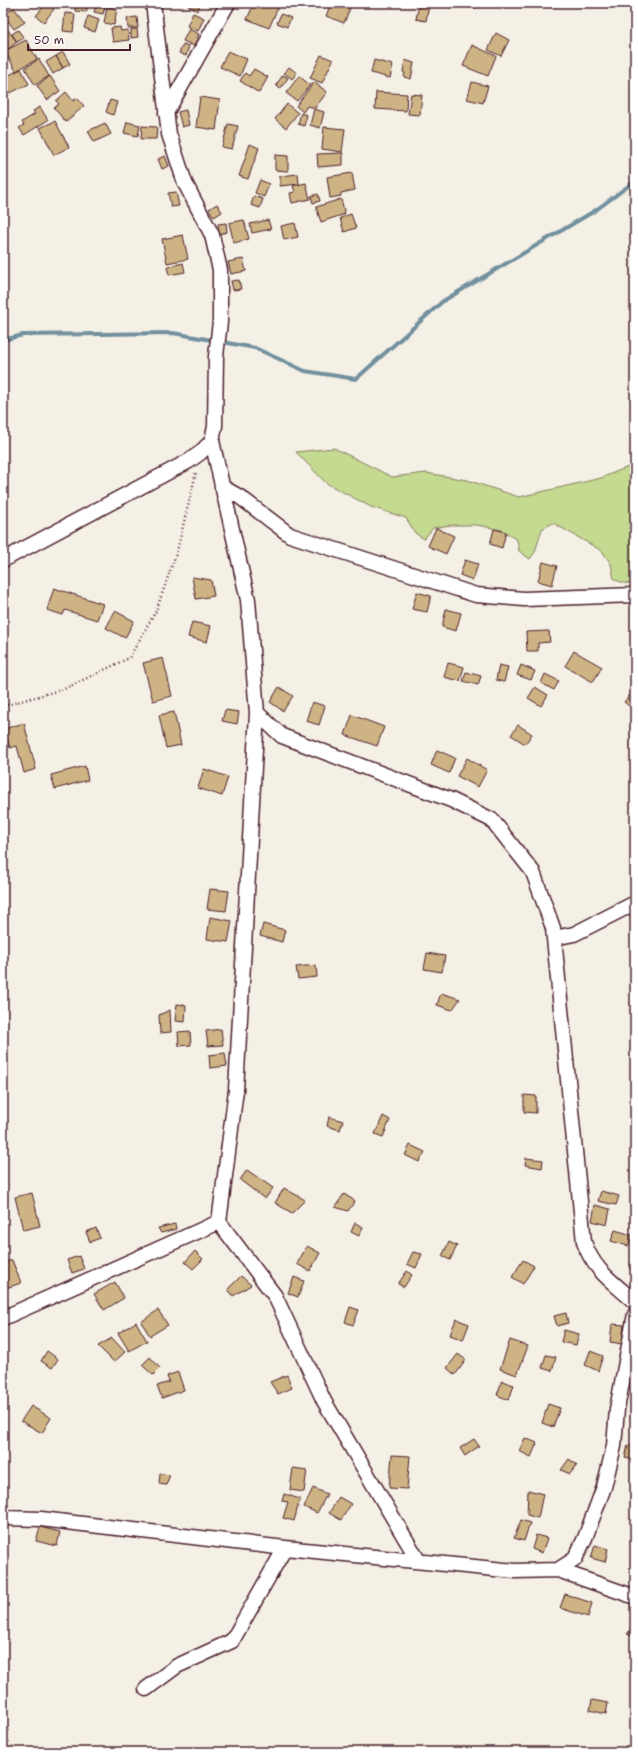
<svg xmlns="http://www.w3.org/2000/svg" width="638" height="1755" viewBox="0 0 638 1755" font-family="'Shantell Sans',sans-serif">
<rect width="100%" height="100%" fill="#f5f0e6"/>
<filter id="ink" filterUnits="userSpaceOnUse"><feTurbulence type="fractalNoise" baseFrequency=".025" numOctaves="2"/><feDisplacementMap in="SourceGraphic" scale="8" xChannelSelector="R" yChannelSelector="G"/><feConvolveMatrix kernelMatrix="1 2 1 2 8 2 1 2 1" color-interpolation-filters="sRGB"/></filter>
<g filter="url(#ink)">
<path fill="#c3da90" stroke="#867c5e" d="M334,448l58,29 34,-4 41,7 52,17 82,-19 34,-14v120l-12,-1 -9,-4 -3,-15 -9,-13 -49,-28 -11,6 -7,23 -5,7 -11,-8 -2,-11 -15,-10 -25,-5h-26l-18,3 -9,11 -9,-6 -9,-15 -35,-11 -45,-24 -30,-31z"/>
<g fill="none" stroke-linecap="round" stroke-linejoin="round">
<path stroke="#72909e" stroke-width="4" d="M3,340l20,-5 150,-2 82,15 50,23 51,8 87,-78 153,-91 39,-29"/>
</g>
<path fill="#ceb484" stroke="#4a1f2b" d="M46,3l8,6 -10,13 -8,-6z
M75,3h14l-3,9 -11,-1z
M188,3h13l-4,8 -10,-6z
M257,3h23l-11,25 -22,-9 6,-13h2z
M331,3h21l-8,20 -18,-7z
M461,3h17l-2,5z
M96,4l9,2 -2,8 -9,-2z
M419,4l10,2 -3,15 -10,-2z
M107,7l10,2 -3,16 -10,-2z
M14,8l11,14 -11,7 -11,-15z
M65,13l10,1 -2,18 -10,-1z
M193,13l11,5 -6,13 -11,-5z
M281,14l10,4 -4,9 -10,-4z
M88,16l11,4 -4,12 -11,-4z
M137,17l1,11h-10l-1,-10z
M120,27l1,4 7,-1 1,10 -16,2 -2,-14z
M7,29l10,13 -13,10 -1,-20z
M131,29h6l1,8 -7,1z
M189,29l10,5 -5,12 -11,-5z
M18,30l6,8 -7,4 -5,-8z
M496,33l13,7 -8,16 -13,-6z
M26,40l11,19 -21,12 -11,-20z
M183,44l6,2 -3,10 -7,-3z
M472,45l24,11 -8,20 -25,-10z
M228,51l19,8 -7,17 -20,-9z
M63,52l7,12 -7,4 -7,-12z
M321,55l12,5 -11,23 -12,-5z
M56,56l7,12 -10,6 -7,-12z
M39,59l10,17 -14,9 -10,-17z
M374,60l19,5 -3,13 -19,-5z
M405,60l9,3 -3,16 -7,-2 1,-4 -2,-1z
M289,67l8,6 -5,6 -8,-6z
M21,69l8,15 -19,9 -7,-15z
M254,69l14,8 -9,16 -19,-12 5,-8 4,3z
M283,75l5,3 -8,11 -4,-4z
M50,76l10,15 -13,9 -10,-14z
M299,76l11,9 -13,16 -11,-8z
M314,82l13,10 -12,16 -8,-2 -4,6 -7,-6z
M472,82l16,4 -5,17 -16,-4z
M66,92l7,9 4,-3 7,8 -18,16 -12,-14 5,-4 -3,-3z
M376,92l31,2 -1,17 -31,-2z
M411,94l11,1 -2,20 -12,-1z
M200,97l20,3 -4,30 -20,-3z
M110,100l7,2 -4,13 -7,-3z
M287,104l11,9 -12,15 -11,-9z
M40,107l8,13 -24,15 -5,-7 5,-3 -2,-3 13,-8 -2,-3z
M314,109l10,3 -4,16 -10,-3z
M186,110l3,15 -7,2 -4,-15z
M301,113l6,2 -3,11 -6,-2z
M55,121l14,26 -15,8 -14,-27z
M127,122l13,3 -2,11 -14,-3z
M105,123l6,11 -17,8 -6,-11z
M228,124l10,2 -6,23 -10,-2z
M142,126l15,1 -1,12h-15z
M324,127l21,2 -3,23 -20,-3z
M250,144l9,4 -11,31 -9,-3z
M343,153v12l-25,2 -1,-13z
M275,155l13,1v15l-13,-1z
M165,156l4,10 -7,3 -4,-10z
M352,173l3,17 -14,3v3l-11,2 -3,-21z
M298,174l1,10 -19,2v-10z
M260,180l9,4 -5,13 -9,-4z
M306,183l4,16 -18,4 -2,-10 5,-1 -2,-6z
M176,192l3,14 -8,1 -3,-14z
M318,194l2,7 -7,2 -2,-7z
M254,196l9,3 -3,9 -9,-3z
M341,199l4,15 -24,8 -5,-15z
M217,204l5,8 -8,5 -5,-8z
M351,214l5,14 -12,4 -4,-14z
M244,220l5,19 -15,4 -5,-20z
M268,220l3,9 -19,4 -2,-9z
M226,223l1,9 -8,2 -1,-10z
M295,223l3,14 -14,3 -3,-14z
M183,235l5,24 -21,4 -5,-24z
M243,259l3,12 -15,3 -3,-12z
M183,263l2,9 -16,3 -2,-8z
M239,280l2,9 -8,1 -2,-9z
M436,528l18,8 -8,18 -18,-8z
M494,529l12,3 -4,16 -12,-4z
M465,560l13,4 -5,16 -13,-5z
M543,562l14,4 -5,19 -14,-4z
M192,577l19,3 3,16 -18,3z
M54,588l49,16 -6,16 -32,-10 -2,5 -16,-5z
M417,592l14,4 -4,16 -15,-3z
M446,609l15,4 -5,18 -14,-4z
M115,611l19,10 -9,17 -19,-10z
M632,611h3v25h-1z
M192,622l19,4 -4,16 -19,-5z
M549,631l1,11 -12,1v8h-11l-1,-19z
M574,651l28,16 -9,15 -28,-16z
M163,658l9,38 -19,5 -10,-38z
M448,663l16,4 -4,14 -16,-4z
M499,665l9,2 -4,15 -8,-2z
M521,665l14,6 -4,9 -14,-5z
M466,672l15,4 -3,9 -15,-4z
M545,674l14,7 -5,9 -13,-7z
M279,687l14,9 -10,15 -13,-9z
M535,687l13,8 -7,11 -13,-8z
M635,689v19l-1,2 -10,-8z
M312,702l13,4 -6,19 -13,-4z
M225,710l14,2 -2,12 -15,-3z
M174,712l7,33 -15,3 -7,-33z
M352,715l32,12 -7,19 -32,-11z
M24,723l12,46 -12,4 -7,-27 -7,2 -6,-19z
M518,725l14,9 -7,10 -14,-9z
M437,750l18,8 -6,15 -18,-8z
M467,758l20,12 -9,17 -21,-11z
M85,766l3,14 -33,9 -4,-14z
M204,769l24,8 -6,19 -24,-8z
M210,889l19,2 -3,20 -19,-2z
M210,917l22,4 -4,21 -21,-3z
M263,924l22,6 -3,12 -22,-6z
M427,953l18,3 -3,16 -18,-3z
M316,965l1,12 -19,2 -2,-12z
M441,993l19,6 -8,11 -15,-5z
M177,1004l9,1 -1,17 -10,-1z
M170,1010l1,22 -11,1 -1,-18z
M221,1029l2,16 -15,1 -2,-15z
M190,1031l1,14 -12,1 -1,-14z
M225,1053l2,13 -17,2 -1,-13z
M524,1095l12,1v17l-12,-1z
M383,1116l7,4 -7,17 -8,-3z
M329,1117l14,4 -3,9 -13,-4z
M410,1145l15,7 -6,10 -14,-7z
M526,1158l17,2 -1,8 -17,-3z
M247,1170l26,18 -8,11 -25,-19z
M284,1188l21,12 -13,13 -17,-10z
M601,1191l18,5 -3,9 -18,-4z
M32,1193l8,33 -17,4 -8,-33z
M344,1194l11,7 -7,10 -13,-4z
M595,1205l15,4 -3,16 -15,-4z
M355,1223l8,4 -4,9 -8,-4z
M175,1224l1,5 -15,4 -3,-5z
M96,1228l4,10 -10,4 -4,-10z
M615,1230l17,5 -4,11 -17,-5z
M449,1242l8,4 -7,14 -8,-4z
M307,1246l13,7 -10,18 -13,-7z
M195,1251l8,8 -10,10 -8,-7z
M413,1252l9,2 -6,14 -9,-4z
M79,1256l5,13 -12,4 -5,-13z
M635,1257v14l-6,-3z
M12,1260l9,23 -18,6v-26z
M523,1260l11,6 -11,18 -11,-7z
M407,1271l5,4 -8,12 -6,-3z
M241,1276l10,9 -18,11 -5,-7z
M294,1277l10,4 -6,16 -10,-4z
M115,1282l9,16 -20,12 -10,-16z
M350,1307l9,3 -6,15 -8,-3z
M158,1310l10,15 -18,11 -9,-14z
M566,1313l2,10 -11,3 -3,-10z
M456,1319l13,5 -6,16 -13,-5z
M136,1322l11,19 -18,10 -11,-18z
M612,1324l12,1 -2,19 -12,-2z
M564,1330l15,4 -3,11 -15,-3z
M112,1338l13,14 -11,10 -16,-16z
M510,1340l18,6 -11,29 -17,-6z
M47,1351l11,8 -6,9 -11,-7z
M590,1351l13,5 -5,15 -13,-6z
M458,1354l8,6 -11,15 -8,-7z
M546,1355l10,2 -4,14 -10,-3z
M150,1357l10,11 -7,7 -11,-10z
M178,1372l6,18 -22,8 -5,-12 12,-4 -2,-6z
M287,1375l5,13 -14,6 -8,-12z
M502,1381l12,4 -5,15 -12,-5z
M548,1404l12,4 -7,19 -11,-4z
M31,1406l20,12 -9,15 -21,-12z
M525,1438l12,5 -6,14 -12,-6z
M474,1439l5,7 -14,10 -5,-8z
M628,1445l7,2 -1,13 -9,-2z
M392,1455l18,1 -3,33 -18,-1z
M569,1459l8,6 -7,9 -9,-4z
M293,1468l14,2 -3,22 -14,-2z
M160,1474l10,1 -4,10 -7,-1z
M313,1488l14,6 -10,19 -13,-6z
M528,1490l15,4 -5,24 -11,-3z
M284,1494l16,5 -6,22 -11,-3 5,-16 -6,-1z
M339,1497l12,7 -10,16 -12,-7z
M521,1520l9,3 -6,18 -10,-3z
M40,1527l20,5 -3,14 -21,-5z
M536,1535l11,3 -5,15 -10,-4z
M595,1545l13,4 -3,13 -14,-4z
M565,1594l27,9 -4,14 -28,-9z
M632,1628l3,1v8l-8,-3z
M592,1700l16,3 -2,11 -16,-4z"/>
<g fill="none" stroke-linecap="round" stroke-linejoin="round">
<g stroke="#4a1f2b" stroke-width="17">
<path id="minor" d="M166,113l62,-110
M222,487l18,10 50,38 186,60 48,4 111,-4
M3,560l186,-99 11,-8 12,-12
M257,713l25,23 169,64 41,20 41,52 20,56 31,314c9,28 30,41 51,60
M554,938l20,-4 61,-31
M219,1222l56,74 49,105 94,159
M3,1318l216,-96 17,-132 21,-377 -9,-113 -36,-159 3,-15 1,-70 4,-34v-52l-8,-35 -27,-52 -16,-49 -16,-131
M3,1518l38,1 244,29 230,23 43,-1 17,-11 10,-21 19,-51 10,-41 3,-37 18,-95
M558,1570l77,27
M146,1689l31,-23 55,-25 53,-93"/>
</g>
<path stroke="#4a1f2b" stroke-width="2.5" stroke-dasharray="1 3" stroke-linecap="butt" d="M3,706l61,-17 65,-31 27,-47 21,-60 19,-78"/>
<use href="#minor" stroke="#fff" stroke-width="14"/>
</g>
</g>
<rect width="638" height="1755" fill="none" stroke="#fff" stroke-width="16"/>
<rect x="8" y="8" width="622" height="1739" fill="none" stroke="#4a1f2b" stroke-width="1.5" filter="url(#ink)"/>
<path d="M28 44v6h102v-6" fill="none" stroke="#4a1f2b" stroke-width="2"/>
<text x="34" y="44" font-size="12" fill="#4a1f2b" stroke="#ffffff" stroke-width="3" paint-order="stroke">50 m</text>
</svg>
